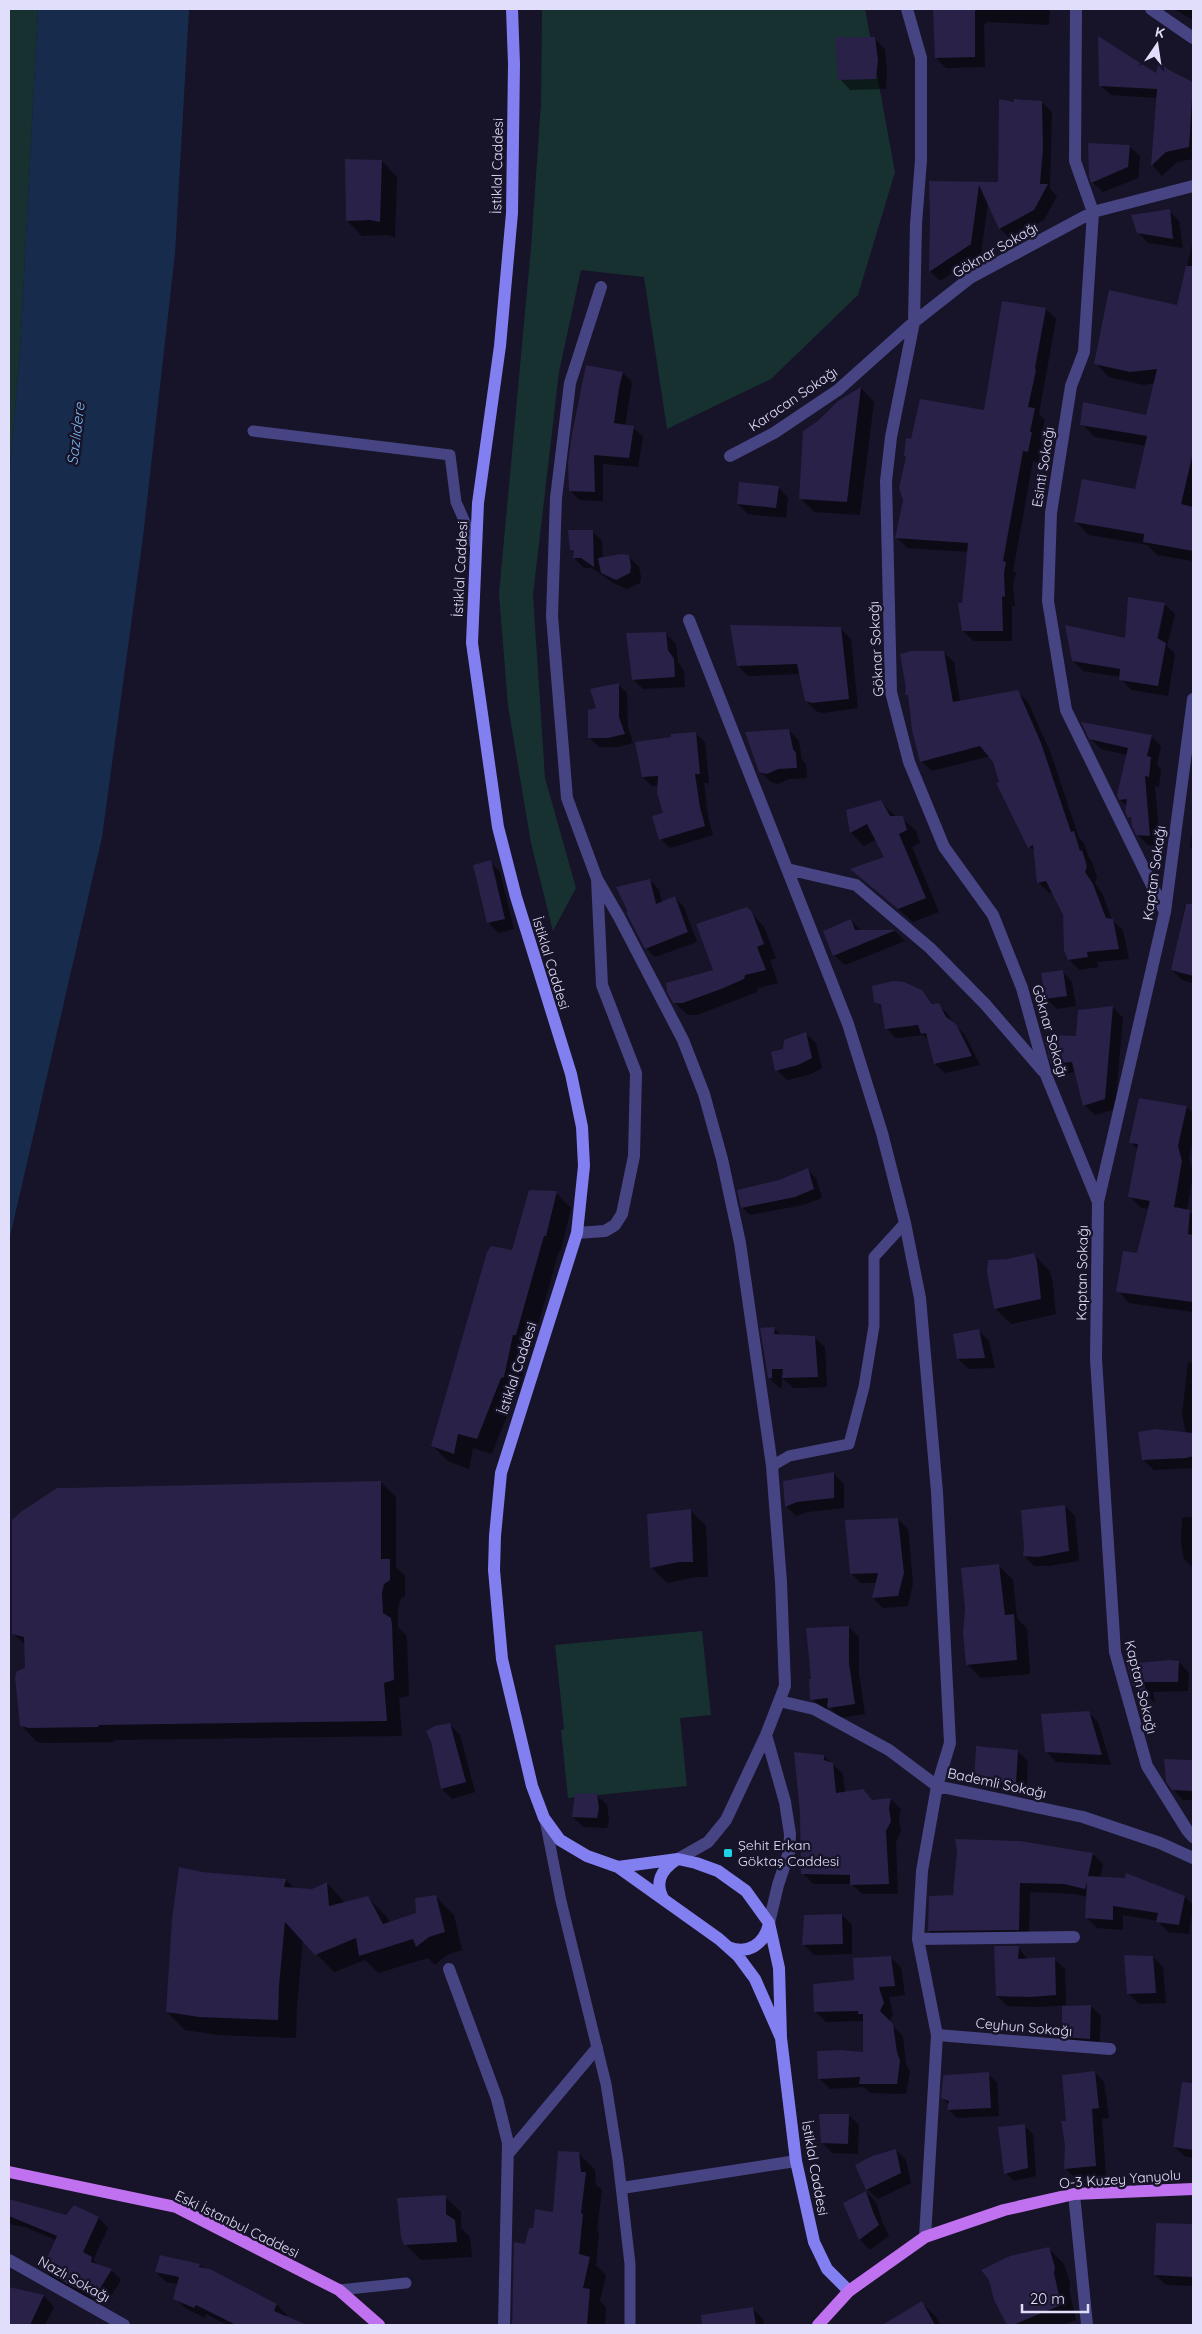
<svg xmlns="http://www.w3.org/2000/svg" width="1202" height="2334" viewBox="0 0 1202 2334" font-family="Quicksand,sans-serif">
<rect width="100%" height="100%" fill="#171328"/>
<path fill="#173130" d="M9,9h29l-18,343 -11,128z
M542,9h323l30,163 -37,123 -87,84 -104,50 -23,-152 -63,-7 -22,102 -26,223 12,183 31,110 -23,43 -22,-88 -23,-137 -9,-112 32,-347 10,-143z
M702,1631l9,84 -31,3 7,68 -119,12 -7,-68 3,-1 -9,-84z"/>
<path fill="#172c4d" d="M38,9h151l-14,244 -32,284 -41,300 -93,404v-761l11,-128z"/>
<path fill="#0007" fill-rule="evenodd" d="M934,9h116l-1,16 -60,-3 -5,2 1,43 -39,1 -10,-10z
M1174,9h19v11z
M874,38l11,11 2,22 -1,18 -36,1 -10,-11z
M1168,72l25,12v75l-16,3 -15,14 -9,-10 4,-68 -46,-3 -11,-10z
M1041,102l11,10 -2,77 7,7 -13,24 -33,19 -11,-10 -12,-27 -7,52 -41,27 -10,-10 2,-51 -2,-38 70,1 14,-80z
M1129,146l11,10 -2,22 -35,14 -11,-10z
M382,161l15,16 -2,60 -9,-2 -24,1 -15,-15z
M1169,211l10,10 4,27 -35,-5 -10,-11z
M1193,240v321l-36,-6 -9,-10 -59,-10 -13,-13 60,-32 10,-44 -51,-9 -13,-13 65,-8 8,-33 -11,2 -35,-8 -13,-14 82,-57z
M1046,309l10,10 -17,95 6,6 -5,21 2,2 -4,19 -5,-1 -20,110 3,2 -3,11 2,22h-3v35h-38l-11,-10v-27l6,-52 -62,-4 -10,-11 15,-97 73,-28z
M623,373l9,9 -7,44 9,2 9,9 -5,30 -35,-3v37l-24,-1 -9,-10z
M861,388l13,14 -14,113 -46,-3 -13,-13 18,-78 20,-19z
M778,487l10,11 -2,20 -38,-4 -10,-10z
M592,531l10,10 1,18 25,-3 11,11 2,10 -1,6 -13,6 -14,-6 -21,-15h-8l-10,-10 1,-4 -4,-4z
M1164,604l11,10 -8,32 8,8 -7,42 -37,-6 -10,-11v-2l-38,-6 -10,-11 53,-21zM1162,610h2l-7,34 -3,-1z
M841,629l10,10 7,69 -35,5 -7,-2 -10,-10 -5,-27 -53,2 -10,-10z
M665,633l11,11 2,18 6,9 1,16 -42,2 -10,-10z
M943,652l11,10 6,40 57,-10 11,10 23,52 28,84 5,5 5,15 3,4 5,15 -2,6 8,12 9,25 11,10 6,29 -32,3 1,5 -19,3 -10,-11 -4,-45 -12,-23 -4,2 -11,-11 -3,-30 -5,-5 -30,-64 -6,-22 -4,-5 -58,15 -11,-10 -12,-64 -2,-3z
M618,684l9,9 1,34 5,16 -15,4h-19l-9,-9z
M789,730l10,11 3,19 4,5 1,13 -18,1 -11,5 -7,-2 -11,-11z
M695,733l10,9 4,41h-5l4,34 5,18 -43,13 -9,-9 3,-25 -5,-29 -7,1 -9,-9z
M1151,736l10,10 -4,19 4,4 -2,18 -4,-1 5,60 -12,-1 -11,-11 -4,-13 -4,-4 -2,-11 -7,-6 7,-45 -26,-6 -11,-11z
M880,801l16,16 6,1 14,13 4,12 -8,4 27,65 -26,10 -60,-53 33,-12 -9,-18 -13,7 -13,-13 -3,-22z
M1193,828v22l-3,-3z
M490,862l10,10 14,57 -16,4 -10,-11z
M650,880l9,10 3,13 13,-5 9,9 13,35 -42,15 -9,-9z
M1185,905l8,2v76l-11,-3 -10,-10z
M747,908l17,19 12,31 -6,2 8,23 -20,5 -1,4 -60,23h-9l-14,-13 41,-31z
M851,920l10,11h34l10,10 -60,24 -11,-10z
M1062,971l10,11 4,24 -19,3 -10,-10z
M921,991l13,14h4l10,9 5,9 12,12 15,30 -35,8 -10,-9 -5,-23 -7,-6 -27,3 -10,-10 -3,-19 -8,-8z
M1113,1007l10,11 -8,91 -20,6 -11,-10 -8,-33 -13,2 -11,-11 2,-23 23,-3z
M805,1033l11,10 6,25 -13,7 -22,5 -10,-10z
M1187,1107l6,7v26l-4,18 4,16 -6,37 6,4v27h-3l-7,40 10,2v28l-64,-9 -11,-12 20,-37 11,-45 -8,-1 -12,-12 9,-46 -8,-8z
M808,1170l8,8 6,20 -19,7 -53,10 -8,-8 37,-26z
M556,1193l15,15 -10,43h-2l-28,99 -3,-1 -9,43 -3,1 -24,61 -19,-6 -4,21 -21,-8 -15,-15 79,-195z
M1034,1255l15,15 3,8 4,36 -45,10 -16,-16 12,-48z
M774,1328l8,8 32,1 11,10 2,40 -33,1 -12,-10v9l-3,1 -10,-11z
M979,1331l10,10 6,27 -26,1 -11,-10z
M1188,1362l5,1v105l-39,2 -11,-10 43,-27 -4,-18z
M834,1474l10,10v24l-36,4 -12,4 -10,-10z
M381,1482l15,15v70l9,9v20l-5,4 -2,9v18l8,8 1,5 2,56 -10,2 3,38 -287,4 -1,2 -69,1 -8,-1 -15,-16 4,-80 -13,-13z
M1065,1506l10,10 4,45 -30,5h-15l-10,-11z
M690,1510l16,16 2,51h-12l-29,6 -16,-16z
M1193,1517v51l-9,-9 -3,-17 1,-24z
M898,1519l10,10 5,54 -5,23 -25,2 -10,-10 4,-15h-16l-10,-10z
M999,1566l14,14 4,38 10,11 3,45 -49,4 -14,-14z
M849,1627l10,10v37l6,40 -25,4 -10,-10 -8,1 -10,-10z
M1179,1662l10,11 -1,18 -35,1 2,11 -21,-17z
M1088,1712l10,10 13,43 -55,-3 -10,-11z
M449,1724l11,11 15,57 -23,7 -10,-10z
M1018,1751l10,11 -2,32 -40,-6 -11,-10z
M824,1756l19,18 2,19 28,8 18,-2 10,10 -2,10 2,12 -5,11 2,52h-36l-10,-10h-39l-10,-11z
M1165,1760l28,1v39h-10l-10,-11z
M596,1795l11,10 2,14 -2,9 -23,-1 -11,-10z
M1020,1843l73,11 10,10 -3,14 85,19 8,8 -4,29 -21,-2 -10,-11 -35,-6v15l-26,-2 -10,-10v-21l-12,-3 -45,-2 -1,47 -90,1 -10,-10 25,-34z
M202,1873l84,7 9,9 17,1 15,-7 18,20 22,-6 19,19 4,7 27,-9 19,-17 18,18 8,35 -15,5 -12,10 -7,-7 -50,15 -13,-13 -31,12 -31,-32 -6,65 -1,33 -78,-3 -33,-5 -18,-18z
M842,1915l10,10v29l-38,1 -10,-10z
M1018,1947l10,13 26,-1 11,10 1,36 -25,2 -34,-1 -10,-10z
M890,1957l11,10 4,28 -16,2 4,17 -4,8 14,14 3,28 4,8 -4,22 -36,-1 -6,-6 -34,2 -10,-10 44,-26v-32l-38,1 -11,-11z
M1153,1957l10,10 3,36 -27,1 -10,-10z
M1091,2006l10,10 -2,33 -25,-2 -10,-11z
M1094,2072l10,10 5,36 -7,1 4,56 -30,4 -10,-10 2,-47z
M988,2074l9,8 2,34 -42,2 -9,-9 1,-4 -6,-7z
M1193,2091v67l-9,-2 -9,-9 16,-29z
M849,2115l10,10 -1,29 -26,-1 -10,-11z
M1024,2126l9,8 3,42 -22,5 -8,-8z
M896,2150l10,10 5,23 -33,16 -11,-10z
M578,2153l17,17 1,15 6,5 -5,40 2,2 -3,33 10,10 -6,26 6,6 -1,18h-93l3,-81 11,2 8,-16 20,-17z
M866,2192l10,10 7,22 6,12 -19,14 -10,-10z
M445,2197l16,15v16l9,9 2,20 -51,3 -16,-16z
M9,2200l57,16 8,-9 25,11 9,10 -15,32 6,6 12,4 10,10 -15,24 -24,-9 -29,-16 -9,-10 12,-29 -31,-13 -16,-3z
M1193,2225v61l-27,-1 -11,-10z
M1048,2248l16,16 6,19 -1,6 7,31 -13,5h-55l-12,-25z
M199,2265l78,40 10,10 -1,2 18,8h-79v-1l-19,-10 -1,4 -20,-10 -10,-10 3,-14 -12,-2 -10,-10z
M12,2289l32,7 10,11 -9,18h-36v-30z
M922,2303l14,14 5,8h-54z
M752,2308l11,11 1,6h-45v-11z"/>
<path fill="#292147" d="M933,9h42v48l-40,1z
M1098,36l58,37 3,-11 10,8 24,12 -4,65 -23,5 -15,14 6,-77 -58,-3z
M835,37h40l3,23 -2,19 -38,1z
M999,99l15,3v-3l28,2 1,48 -3,35h8l-14,26 -35,19 -20,-44 -8,59 -42,28 1,-52 -1,-39 69,1z
M1088,143l42,2 -2,22 -37,16 -2,-7z
M345,159l37,1 -2,62 -10,-2 -24,1z
M1170,209l3,30 -36,-6 -6,-18z
M1186,266h7v187l-12,51 12,3v44l-50,-9 1,-8 -70,-12 8,-43 53,10 12,-53 -67,-11 3,-23 63,13 11,-46 -27,3 -36,-8 15,-74 68,15z
M1002,301l44,7 -11,60 1,2 -8,37 7,1 -5,24h2l-4,20 -5,-1 -20,110 3,1 -2,11 1,24 -3,-1 1,35h-41l-4,-28h4l6,-60 -73,-5 8,-38 -4,-12 7,-31 -2,-1 2,-18 5,1 9,-40 64,11z
M586,365l37,7 -4,16 -5,35 20,3 -5,32 -35,-3 1,37 -26,-1 -1,-28 4,-29z
M861,387l-14,115 -48,-3 4,-68 16,-11 19,-19z
M739,482l40,4 -3,22 -39,-4z
M568,530h25l1,37 -13,-9h-8l1,-7 -4,-1z
M621,554l8,1 2,11 -1,7 -14,7 -15,-7 -3,-15z
M1128,597l37,6 -8,35 9,5 -8,43 -39,-6 1,-11 -48,-8 -7,-36 60,13z
M730,625l111,2 8,72 -37,4 -7,-2 -8,-37 -60,2z
M666,632l2,18 6,9 1,18 -43,3 -6,-47z
M911,651h33l9,51 65,-12 23,53 30,89 3,-1 6,20 2,-1 5,16 -2,6 8,12 13,34 7,1 6,30 -32,3 1,5 -20,3 -4,-9 -1,-36 -17,-34 -9,2 -4,-38 -5,3 -32,-65 3,-1 -6,-20 -13,-16 -60,16 -8,-32 -4,-35h-3l1,-7 -6,-34z
M619,683v34l6,17 -17,4h-20v-28l8,-2 -6,-19z
M1081,722l71,13 -5,21 4,1 -2,20 -4,-1 5,60 -14,-1 -4,-9 -1,-9 -3,1 -3,-6 2,-13 -8,1 -2,-5 11,-47 -39,-9z
M789,729l4,20 3,4 1,15 -19,1 -11,5 -8,-2 -14,-40z
M696,732l4,42h-5l5,33 5,19 -46,14 -7,-24 11,-3 -6,-20 1,-17 -16,1 -7,-35 36,-5v-3z
M881,800l9,16h13l4,14 -8,4 27,64 -28,11 -48,-40 34,-12 -17,-33 -17,9 -4,-23z
M491,860l14,59 -18,4 -14,-58z
M650,879l6,25 19,-8 13,36 -43,17 -18,-35v-4l-11,-23z
M1186,904h7v72l-22,-6z
M747,907l5,5 12,32 -7,3 9,23 -21,5 -1,4 -23,10 -38,14h-10l-6,-11 -1,-9 47,-13 -17,-46z
M851,919l4,11h41l-63,26 -10,-25z
M1063,970l4,26 -22,3 -4,-26z
M893,981l11,1 18,8 10,14 7,-1 7,14 10,7 16,32 -38,8 -8,-31 -5,1 -3,-9 -33,4 -4,-24 -7,-3 -2,-16z
M1113,1006l-8,93 -22,7 -11,-44 -21,2 -7,-27 9,2 1,-4 22,1 2,-26z
M806,1032l6,26 -14,7 -23,6 -4,-19 12,-3 1,-9z
M1139,1098l48,8 -9,40 4,15 -8,46 16,3 -2,24 5,1v67l-77,-10 7,-41 14,2 13,-52 -22,-4 10,-53 -9,-1z
M808,1168l6,21 -19,8 -54,11 -4,-18 42,-10z
M529,1190l28,1 -11,45h-2l-28,99h-3l-9,42 -3,1 -24,61 -19,-5 -4,20 -23,-8 56,-194 4,-6 21,4z
M1034,1253l3,9 4,37 -47,10 -7,-37 1,-12 19,-1z
M775,1327l-1,7 41,2 3,41 -36,1 1,-9h-11v9h-4l-8,-50z
M979,1329l6,29 -28,1 -4,-25z
M1156,1429l37,4v23l-7,2 -44,2 -4,-28z
M834,1472v26l-37,4 -12,5 -2,-26z
M381,1481v78h9v21l-6,4 -2,9 1,20 8,5 1,6 2,56 -10,3 3,38 -288,4 -1,2 -69,1 -9,-2 -5,-49 2,-6 8,-3 -1,-31 -12,-3v-114l10,-9 35,-23h8z
M1065,1505l4,46 -31,6 -15,-1 1,-9 -3,-37z
M691,1509l2,53h-14l-29,6 -3,-54z
M898,1518l6,55 -6,23 -26,2 6,-25 -28,1 -5,-54z
M999,1564l6,51 9,-1 3,46 -51,5 -3,-32 2,-24 -4,-41z
M849,1626v37l6,41 -26,4 -2,-1 1,-9 -18,2 -1,-21h2l-5,-51z
M1169,1660l10,1 -1,21h-34l2,12 -13,-8 -6,-22z
M1089,1711l13,44 -57,-3 -4,-38z
M450,1723l16,59 -25,7 -10,-47 -5,-11 9,-5z
M976,1746l42,4 -2,34 -42,-6z
M794,1752l30,3v5l9,3 3,30 27,-4 9,11 19,-2 -2,10 2,13 -5,10 3,53 -39,1v-10l-49,-1 -1,-61z
M1164,1759l29,1v31l-21,-1 -6,-8z
M597,1793l2,15 -2,10 -25,-1 3,-23z
M955,1839l65,2 73,12 -5,23 37,2 1,-5 59,23 -6,29 -23,-3 2,-9 -45,-7v14l-28,-2 2,-36 -2,7 -21,-5 -44,-1 -1,47 -91,1 1,-35 24,-1 4,-44z
M179,1867l23,5 84,7 -2,8 28,2 15,-7 2,24 39,-10 15,28 33,-11 -1,-15 21,-3 9,37 -16,5 -13,10 -3,-8 -54,17 -3,-18 -41,17 -30,-33 -6,64 -1,34 -79,-3 -33,-5 6,-93z
M842,1914l1,30 -41,1 2,-30z
M994,1946h25l-1,13 37,-2 1,38 -26,2 -34,-1z
M1124,1955l29,1 3,37 -29,1z
M891,1956l4,30 -16,1 5,16 -4,8 13,13 4,28 3,9 -3,23h-38l1,-7 -42,2 -1,-28 23,-1 23,2v-38h-5v-3l-44,1 -1,-28 41,-4 -1,-22z
M1091,2005l-1,34 -28,-2v-31z
M1095,2071l4,37 -7,1 4,57 -32,3 1,-24 -4,-24h5l-4,-46z
M989,2072l2,36 -44,2 2,-9 -8,-3 2,-21 2,-2z
M1182,2082l11,1v67l-20,-3z
M819,2114h30l-1,30 -27,-1z
M1025,2124l3,44 -24,6 -6,-47z
M896,2149l5,24 -35,17 -11,-25 17,-9z
M558,2151l21,1 2,20h5l-5,41 2,1 -4,40 11,3 -7,31 7,1 -3,36h-75l2,-83 11,2 4,-16h4l2,-19 18,3z
M866,2191l7,21 6,13 -20,15 -16,-37z
M446,2195v19l9,6 2,22 -53,3 -3,-8 -4,-39z
M9,2199l57,16 8,-10 25,12 -16,35 9,5 -1,5 21,7 -16,26 -25,-9 -29,-17 15,-33 -48,-20z
M1156,2223l37,1v53l-39,-2z
M1049,2247l6,20 -1,6 7,32 -48,20h-6l-13,-25 -5,-20 -8,-10 29,-14z
M160,2255l40,9 -1,3 11,2 67,35 -3,7 33,14h-71l-40,-20 -2,3 -21,-9 6,-22 -24,-5z
M9,2287l35,8 -14,30h-21z
M922,2301l13,24h-53z
M753,2307l3,18h-54l-1,-10z"/>
<g fill="none" stroke-linecap="round" stroke-linejoin="round">
<path stroke="#464482" stroke-width="11" d="M253,431l197,24 6,47 19,43
M772,1466l17,-10 60,-12 15,-57 10,-61v-69l31,-34
M545,1820l16,81 45,183 12,76 12,104v61
M339,2290l67,-7"/>
<path stroke="#464482" stroke-width="12" d="M1076,9l-1,152 18,51 -9,140 -13,34 -20,127 -3,88 18,109 99,202
M1151,9l42,29
M730,456l44,-23 64,-43 76,-68 2,-98 5,-64v-102l-14,-49
M689,620l159,404 34,109 23,90 15,75 17,194 13,251 -13,43 -15,85 -4,68 19,96 -12,202
M1193,699l-28,213 -67,290 -2,157 19,293 32,114 40,64 6,7
M787,869l69,16 74,63 55,56 58,67
M597,879l22,38 64,123 21,54 18,65 18,84 32,223 9,116 4,104 -19,49 -40,85 -18,22 -30,17
M1098,1202l-52,-127 -24,-87 -29,-73 -49,-68 -35,-85 -18,-70 -5,-211 5,-44 23,-115 56,-44 123,-66 100,-26
M577,1233l28,-2 10,-6 7,-11 12,-58 2,-83 -34,-88 -5,-106 -30,-81 -15,-182 4,-118 14,-115 31,-96
M779,1701l35,8 75,41 48,36 146,31 77,26 33,15
M766,1735l19,67 5,32 -1,18 -11,33 -9,38
M918,1939l156,-2
M449,1969l48,130 11,44 -4,182
M937,2035l173,14
M508,2154l89,-106
M622,2188l174,-27
M1074,2194l13,131
M9,2260l115,65"/>
<path stroke="#827ff1" stroke-width="12" d="M512,9l2,55 -2,149 -12,133 -22,157 -6,140 26,184 18,70 55,177 11,53 2,39 -7,67 -76,240 -6,63 -1,34 8,89 30,127 12,32 16,22 27,16 31,11 101,72 19,17 17,23 26,59
M618,1867l60,-8 18,4 22,8 28,20 23,32 10,45 2,70 15,123 18,81 13,27 22,22
M664,1900c-10,-17 -3,-30 12,-40
M728,1947c21,8 36,-3 41,-23"/>
<path stroke="#c071ef" stroke-width="12" d="M9,2172l167,35 163,83 40,35
M818,2325l31,-34 76,-54 79,-27 70,-16 119,-5"/>
</g>
<rect fill="#1fd2e6" stroke="#171328" stroke-width="2" x="723" y="1848" width="10" height="10" rx="2.5"/>
<g text-anchor="middle" stroke-width="5" stroke-linejoin="round" paint-order="stroke">
<g font-size="14" fill="#e1defb" stroke="#171328">
<text transform="translate(497 166) rotate(-89)" y="5">İstiklal Caddesi</text>
<text transform="translate(995 250) rotate(-30)" y="5">Göknar Sokağı</text>
<text transform="translate(793 399) rotate(-34)" y="5">Karacan Sokağı</text>
<text transform="translate(1043 467) rotate(-81)" y="5">Esinti Sokağı</text>
<text transform="translate(460 569) rotate(-87)" y="5">İstiklal Caddesi</text>
<text transform="translate(876 649) rotate(-93)" y="5">Göknar Sokağı</text>
<text transform="translate(1154 873) rotate(-82)" y="5">Kaptan Sokağı</text>
<text transform="translate(551 963) rotate(73)" y="5">İstiklal Caddesi</text>
<text transform="translate(1050 1031) rotate(74)" y="5">Göknar Sokağı</text>
<text transform="translate(1082 1273) rotate(-89)" y="5">Kaptan Sokağı</text>
<text transform="translate(517 1368) rotate(-72)" y="5">İstiklal Caddesi</text>
<text transform="translate(1141 1687) rotate(76)" y="5">Kaptan Sokağı</text>
<text transform="translate(997 1783) rotate(12)" y="5">Bademli Sokağı</text>
<text transform="translate(1024 2027) rotate(5)" y="5">Ceyhun Sokağı</text>
<text transform="translate(815 2168) rotate(80)" y="5">İstiklal Caddesi</text>
<text transform="translate(1120 2179) rotate(-4)" y="5">O-3 Kuzey Yanyolu</text>
<text transform="translate(237 2224) rotate(26)" y="5">Eski İstanbul Caddesi</text>
<text transform="translate(74 2279) rotate(29)" y="5">Nazlı Sokağı</text>
</g>
<g font-size="14" fill="#e1defb" stroke="#171328" text-anchor="start">
<text x="738" y="1850">Şehit Erkan<tspan x="738" dy="16">Göktaş Caddesi</tspan></text>
</g>
<g font-size="15" font-style="italic" fill="#77b8f0" stroke="#171328">
<text transform="translate(76 434) rotate(-83)" y="5">Sazlıdere</text>
</g>
</g>
<rect width="1202" height="2334" fill="none" stroke="#e1defb" stroke-width="20"/>
<g transform="translate(1157 45) rotate(13)" stroke="#171328" stroke-width="4" paint-order="stroke">
<path d="M0-4L9 19L0 12L-9 19Z" fill="#e1defb"/>
<text y="-8" font-size="14" font-weight="bold" text-anchor="middle" fill="#e1defb">K</text>
</g>
<path d="M1022 2304v8h66v-8" fill="none" stroke="#e1defb" stroke-width="2.5"/>
<text x="1030" y="2304" font-size="15" fill="#e1defb" stroke="#171328" stroke-width="4" paint-order="stroke">20 m</text>
</svg>
